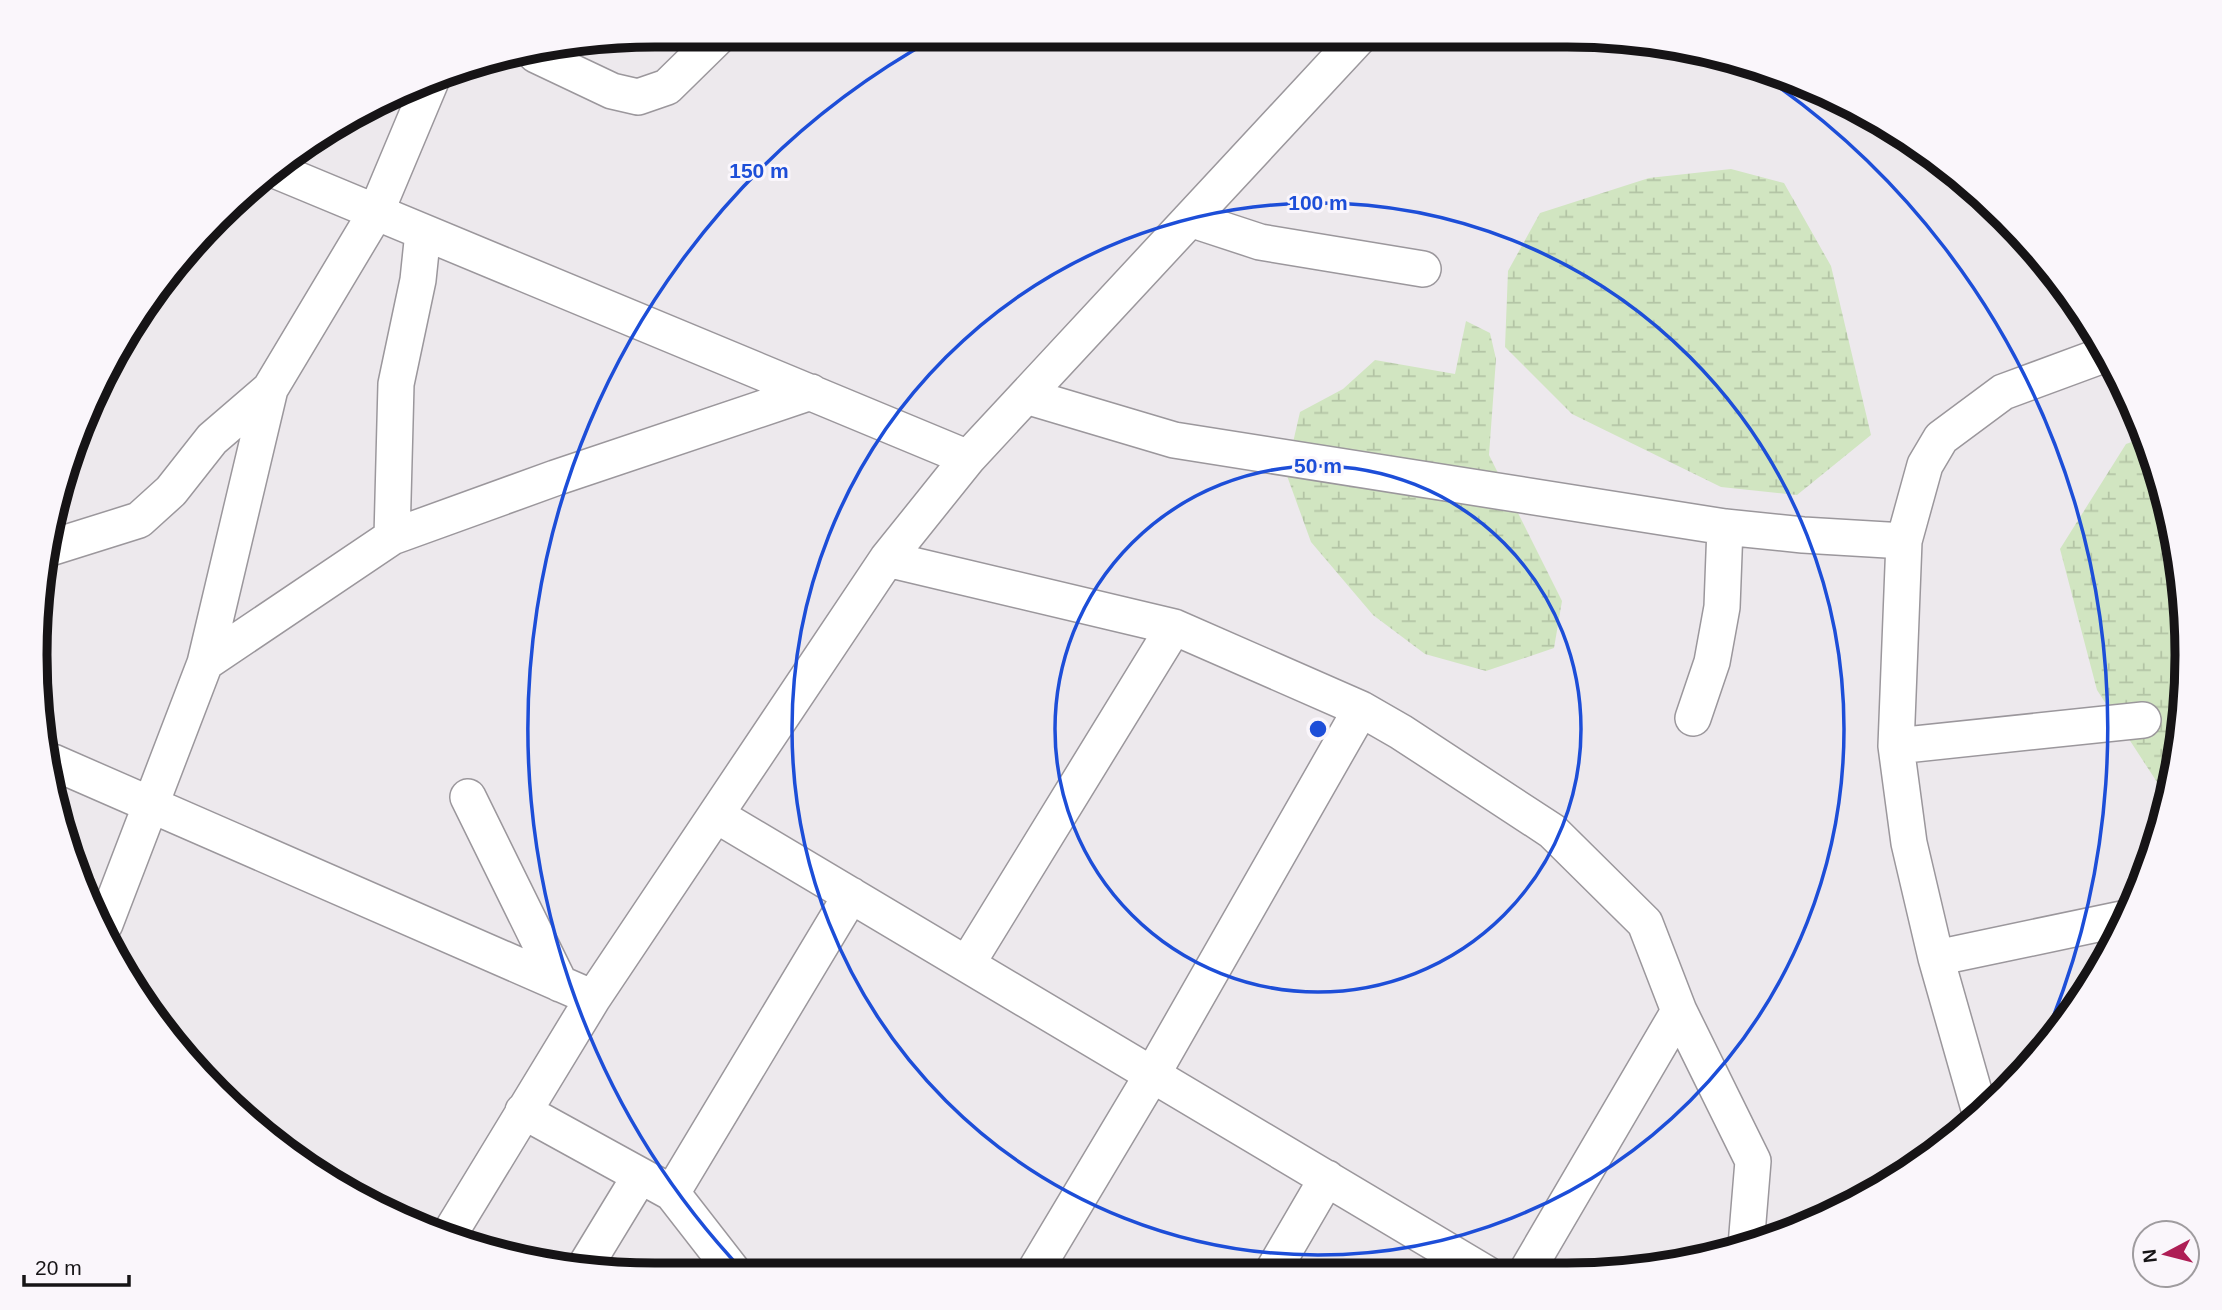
<svg xmlns="http://www.w3.org/2000/svg" width="2222" height="1310" viewBox="0 0 2222 1310" font-family="Helvetica,sans-serif">
<defs>
<pattern id="wetland-marsh" width="20" height="14" patternUnits="userSpaceOnUse" patternTransform="scale(1.75)"><rect width="20" height="14" fill="#d1e5c1"/><path d="M1 5h8M5 5V1M11 12h8M15 12V8" fill="none" stroke="#b3c4a5"/></pattern>
</defs>
<rect width="100%" height="100%" fill="#ede9ed"/>
<path fill="url(#wetland-marsh)" d="M1731,169l53,14 47,83 40,169 -74,60 -76,-8 -149,-73 -67,-67 3,-76 32,-58 109,-35z
M1466,321l24,12 6,26 -7,96 73,146 -8,47 -68,23 -61,-17 -52,-39 -62,-73 -25,-69 14,-61 43,-23 32,-29 80,14z
M2146,437l29,97 12,121 -12,121 -7,23 -71,-109 -37,-141 66,-105z"/>
<g fill="none" stroke-linecap="round" stroke-linejoin="round">
<g stroke="#9b979c" stroke-width="38">
<path id="street" d="M536,55l76,36 26,6 29,-10 53,-52
M272,169l696,289
M1190,219l70,23 163,27
M1026,396l148,44 551,87 78,8 101,6
M392,537l4,-153 22,-104 5,-48
M53,547l86,-27 32,-29 41,-52 58,-50
M887,559l287,68 187,82 40,23 151,99 93,92 34,88 74,150 -7,85
M205,663l187,-126 163,-59 256,-86
M1693,718l19,-56 10,-55 3,-80
M1896,746l247,-26
M53,762l540,236
M468,797l92,187
M716,815l771,459
M105,924l100,-261 65,-274 106,-177 55,-131
M1936,958l190,-40
M967,964l207,-337
M523,1111l149,82 63,81
M1981,1116l-45,-158 -27,-115 -13,-97 8,-205 21,-76 16,-27 62,-46 103,-38
M672,1193l179,-298
M447,1238l146,-240 294,-439 81,-101 392,-422
M584,1268l56,-92
M1033,1274l119,-199 209,-366
M1271,1274l56,-96
M1525,1274l154,-263"/>
</g>
<use href="#street" stroke="#fff" stroke-width="35"/>
</g>
<g fill="none" stroke="#1d4ed8" stroke-width="3.5">
<circle cx="1318" cy="729" r="263"/>
<circle cx="1318" cy="729" r="526"/>
<path d="M745 1273A790 790 0 0 1 935 38M1748 66A790 790 0 0 1 2042 1044"/>
</g>
<path d="M0 0H2222V1310H0ZM655 47H1567A608 608 0 0 1 2175 655V655A608 608 0 0 1 1567 1263H655A608 608 0 0 1 47 655V655A608 608 0 0 1 655 47Z" fill="#faf6fb" fill-rule="evenodd"/>
<path fill="none" stroke="#161416" stroke-width="9" d="M655 47H1567A608 608 0 0 1 2175 655V655A608 608 0 0 1 1567 1263H655A608 608 0 0 1 47 655V655A608 608 0 0 1 655 47Z"/>
<circle cx="1318" cy="729" r="10" fill="#1d4ed8" stroke="#faf6fb" stroke-width="3.5"/>
<g font-size="21" text-anchor="middle" font-weight="bold" fill="#1d4ed8" stroke="#faf6fb" stroke-width="6" stroke-linejoin="round" paint-order="stroke">
<text x="759" y="178">150 m</text>
<text x="1318" y="210">100 m</text>
<text x="1318" y="473">50 m</text>
</g>
<g transform="translate(2166 1254) rotate(263)"><circle r="33" fill="#faf6fb" stroke="#9f9c9f" stroke-width="2"/>
<path d="M0-5L12 26L0 18L-12 26Z" fill="#ae1e55"/>
<text y="-10" font-size="19" font-weight="bold" text-anchor="middle" fill="#161416">N</text>
</g>
<path d="M24 1275v10h105v-10" fill="none" stroke="#161416" stroke-width="3.5"/>
<text x="35" y="1275" font-size="21" fill="#161416" stroke="#faf6fb" stroke-width="5" paint-order="stroke">20 m</text>
</svg>
